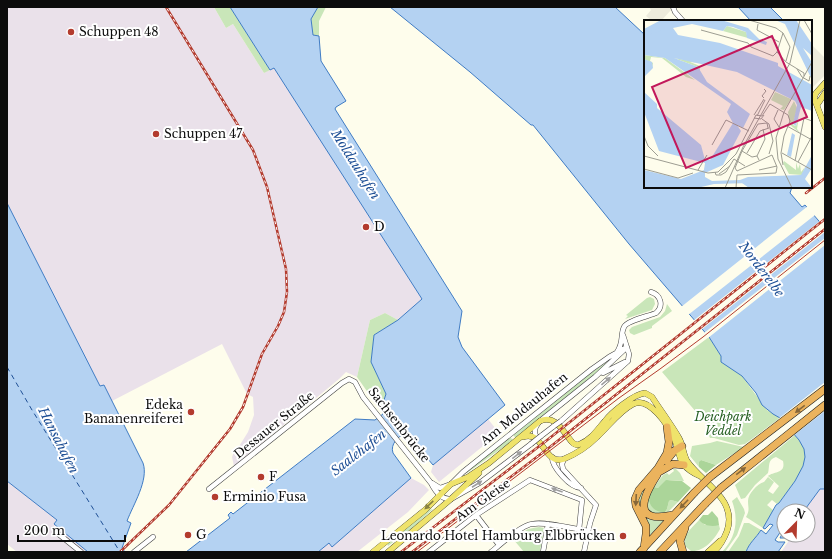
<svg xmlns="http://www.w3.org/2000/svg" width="832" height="559" viewBox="0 0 832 559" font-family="'Libre Baskerville',serif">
<rect width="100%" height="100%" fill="#fefdec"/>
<path fill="#eae1ea" d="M7,7h207l12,21 7,-4 31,49 10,-6 148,232 -24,21 -13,-7 -15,7 -13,57 -11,-5 -7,7 -105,87 -2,-9 2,-5 4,-4 10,-16 6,-17 -1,-18 -6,-3 -25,-50 -110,57 -8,-16 -4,2 -93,-184z
M488,419l11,14 -60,49 -8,-10 2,-7z
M411,478l13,7 5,5 -21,22 -51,40h-39l11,-9 3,4z
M7,481l50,39 -3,4 34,28h-71l-10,-8z
M820,489h5v63h-44l7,-10v-4l2,-3h18v-24h-2v-3z"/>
<path fill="#c9e6b9" d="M214,7h16l40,63 -6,3 -31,-49 -7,4z
M318,7h8l-7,14v15l-6,-1 -2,-16z
M650,297l4,2 1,5 -3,6 -27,9 3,-3 -2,-1 21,-17z
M667,304l5,7 -20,15v2l-18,7 -4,-2 -1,-3 3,-3 28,-10 5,-6z
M385,313l13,7 -24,15 -3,27 15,32 -4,12 1,8 -26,-37 13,-57z
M709,337l17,27 6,5 10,7 25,34 13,8 -35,26 -6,1 -25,-7h-4l-3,-7 2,-1 -1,-4 -46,-54z
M619,354l-62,52 -41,32 -3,-3 79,-63z
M795,435c4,5 8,10 10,16 3,17 -17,39 -26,52l-2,1 -5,-4 -5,5 6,5v2l-10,16 -17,-11c4,-7 2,-9 2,-16 0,-7 9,-17 16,-19l4,-5 6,5 -6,9 5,3 6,-8 -11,-10c6,-5 18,-2 15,-15l-7,-4c-9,3 -6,9 -8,16l-13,12 -10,13 -4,1 -6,-14z
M510,437l3,3 -46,33v-1z
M717,441l27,6 -28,18 -15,-5 -2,3v4l-9,-11 2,-10 18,-3z
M673,469h3l4,4 4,8 -15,-1 -11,8 -4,-1 9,-12 4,-2 2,2 5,-4z
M647,486c-8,21 -12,37 17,34l-16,17 -10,-37 2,-6z
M649,495l16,17 2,-3 2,-8 2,-1 7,2 -11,11 -11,2 -8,-5 -2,-3z
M737,497l7,12 1,4 -8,22 -12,17h-3c14,-15 17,-32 10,-51z
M433,509l-22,20 -23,17 -1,-3 42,-33z
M699,520l6,5h14l1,4c-6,11 -16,23 -29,22l-5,-4c-5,-11 6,-19 13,-27z
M744,523h5l12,7c-5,8 -12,13 -15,22h-18l11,-16z
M539,527l5,1 -4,24h-16l-11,-13 15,-10z"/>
<path fill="#abd599" d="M701,460l15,5 -10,8 -7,-6v-5z
M666,480l16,1 9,7 -13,14 -7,-2 -2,1 -2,8 -2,3c-15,1 -21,-15 -11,-25l4,1z
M712,511l6,7 1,7c-7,2 -15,1 -20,-5l4,-5h5z"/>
<path fill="#edebdc" d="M649,7h22v3l-10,11h-9l-6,-5 5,-6z
M811,44l14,14v17l-13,13 -1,-1z"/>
<path fill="#b4d2f2" stroke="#407cc4" d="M230,7h88l-7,12 2,16 6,1 2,25 25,40 -10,6 -1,2 127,202 -4,26 4,10 43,58 -72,60 -26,-31 -2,-1c-7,4 -15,11 -12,20l18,25 -79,69 -3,-4 -11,9h-132l44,-34 -2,-3 3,-3 2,2 122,-95 20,1 8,-6 -1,-8 4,-12 -15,-32 3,-27 24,-15 24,-21 -148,-231 -4,2z
M390,7h225l30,28v152h147l-2,6 12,14 3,-2 20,23v261h-5l-14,19v3h-22v24h6l-2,3h-8l3,-6 -2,-1 -6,9 3,2h7l-7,10h-32c3,-9 10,-14 15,-22l5,4 7,-9 -3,-1 -5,5 -2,-1 13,-23 3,-2 16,-22 8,-15 2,-9 -1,-8 -5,-9 -19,-22 -7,-4 -11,-9 -6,-12 -14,-17 -21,-14v-6l-12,-19 -80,-93 -96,-119h-2l-61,-53z
M738,7h32l14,14h-33z
M7,203l93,183 4,-1 39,78c6,17 -10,42 -16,58l4,2 -9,25 3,4h-37l-34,-28 3,-4 -50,-39z"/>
<path fill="#fefdec" d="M808,206l7,9 -127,100 -7,-8z
M820,221l5,5v6l-124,98 -8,-9z
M825,238v7l-117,93 -4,-5z
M825,382v29l-32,25 -15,-17z"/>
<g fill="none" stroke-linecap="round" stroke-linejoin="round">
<path stroke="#1e4f95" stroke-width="1" stroke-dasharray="5 4" stroke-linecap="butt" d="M7,367l25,43 88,142"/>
<g stroke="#3f3f3f" stroke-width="5.5">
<path id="minor" d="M673,7l2,5 8,9
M623,335l6,19 -1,7
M617,352c7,-10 3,-17 7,-25 2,-6 25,-11 32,-14 8,-7 5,-18 -5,-21
M603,373l22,-11
M561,421l67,-60
M541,436l13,-10
M537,438c-4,-7 -2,-11 3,-17l55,-44 29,-27
M552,457c0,10 18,31 29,31
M564,459l-2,5 1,5 33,36 -6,18 -6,29
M432,483l8,5 11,-4 12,-12 129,-103 17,-12 18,-10
M209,489l133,-106 7,-4 6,3 8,15 68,86c4,8 10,17 20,16l30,-17 50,-38
M476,515l23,30
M56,532l25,20
M134,552l19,-15
M429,552l47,-37 54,-35 52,20 -3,30
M491,552c9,-7 30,-27 41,-28 14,-3 41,5 56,7
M543,552l5,-28"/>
</g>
<g stroke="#1d1d1d" stroke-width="6">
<path id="major" d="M825,83l-9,10 -2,5 11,29
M817,105l8,-12
M523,437c20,-8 21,29 41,22 12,-5 24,-13 33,-22 12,-11 21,-25 36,-33 17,-8 35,22 41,34 4,8 4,18 9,26 5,6 10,9 17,12
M373,552l52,-42 26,-26 17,-7 21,-14 51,-42c16,-7 23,11 32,21 2,2 5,4 8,2 11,-4 18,-15 25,-23 7,-9 29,-27 40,-28l7,4c9,14 19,27 27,41 4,7 4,16 8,23 15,22 51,38 40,70 -3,8 -7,15 -13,21
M388,552l63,-53 28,-26
M708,552l12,-11"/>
</g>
<g stroke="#1d1d1d" stroke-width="8">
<path id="highway" d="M666,461l8,-10 8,-5
M659,472l14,-8 11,1
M657,475c-15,23 -25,49 16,40
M710,477l115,-88
M721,488l104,-83
M644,548l2,-14v-8l-10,-20 -1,-7 4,-9 19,-22 9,-15 2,-11 -2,-15
M640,552l54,-59
M660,552l45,-48
M683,552l-3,-11 5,-13"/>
</g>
<use href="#minor" stroke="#fff" stroke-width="4.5"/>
<use href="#major" stroke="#efe36b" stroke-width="5.5"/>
<use href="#highway" stroke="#ebb35d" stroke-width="7"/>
<path stroke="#b33b2e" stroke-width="1" d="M417,552l202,-154 41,-29 43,-32 122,-97"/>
<g stroke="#b33b2e" stroke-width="2.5">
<path id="rail" d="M806,193l19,-15
M120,552l49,-47 61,-76 13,-22 19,-53 16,-28 6,-14 3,-20 -1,-23 -19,-82 -14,-37 -87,-143
M401,552l145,-111 279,-222
M412,552l138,-105 275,-218"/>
</g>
<use href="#rail" stroke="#fff" stroke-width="1" stroke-dasharray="3" stroke-linecap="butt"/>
<g stroke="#3f3f3f" stroke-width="5.5" stroke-linecap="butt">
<path id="minor-bridge" d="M554,426l7,-5
M531,444l10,-8"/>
</g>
<g stroke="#1d1d1d" stroke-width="8" stroke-linecap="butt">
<path id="highway-bridge" d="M694,493l16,-16
M705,504l16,-16"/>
</g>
<use href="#minor-bridge" stroke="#fff" stroke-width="4.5"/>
<use href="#highway-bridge" stroke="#ebb35d" stroke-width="7"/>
</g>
<defs><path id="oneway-solid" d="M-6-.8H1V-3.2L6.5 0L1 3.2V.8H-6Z"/></defs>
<g fill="#9e9e9e">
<use href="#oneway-solid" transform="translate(606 381) rotate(-40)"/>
<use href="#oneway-solid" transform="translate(517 455) rotate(-38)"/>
<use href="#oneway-solid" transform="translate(477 484) rotate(-33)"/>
<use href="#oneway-solid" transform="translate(557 490) rotate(-160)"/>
</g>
<g fill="#876839">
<use href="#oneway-solid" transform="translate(800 409) rotate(142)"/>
<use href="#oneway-solid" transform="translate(741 471) rotate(-37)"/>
<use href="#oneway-solid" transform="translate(636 500) rotate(93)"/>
<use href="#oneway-solid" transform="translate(684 504) rotate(134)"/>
</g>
<use fill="#898240" href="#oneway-solid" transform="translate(429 505) rotate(136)"/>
<g fill="#b33b2e" stroke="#fff" stroke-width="1.5">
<circle cx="71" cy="32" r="4"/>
<circle cx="156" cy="134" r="4"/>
<circle cx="366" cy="227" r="4"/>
<circle cx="191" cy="412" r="4"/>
<circle cx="261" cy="477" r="4"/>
<circle cx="215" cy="497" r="4"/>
<circle cx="188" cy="535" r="4"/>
<circle cx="623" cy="536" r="4"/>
</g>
<g text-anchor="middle" stroke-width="4" stroke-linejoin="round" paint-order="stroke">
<g font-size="12" fill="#0c0c0c" stroke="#fff" text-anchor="start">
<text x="79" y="36">Schuppen 48</text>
<text x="164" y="138">Schuppen 47</text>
<text x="374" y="231">D</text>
<text x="183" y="409" text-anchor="end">Edeka<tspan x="183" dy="14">Bananenreiferei</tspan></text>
<text x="269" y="481">F</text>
<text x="223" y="501">Erminio Fusa</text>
<text x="196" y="539">G</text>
<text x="615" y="540" text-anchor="end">Leonardo Hotel Hamburg Elbbrücken</text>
</g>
<g font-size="12" fill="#0c0c0c" stroke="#fff">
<text transform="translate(524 409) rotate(-39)" y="4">Am Moldauhafen</text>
<text transform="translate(274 425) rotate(-39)" y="4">Dessauer Straße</text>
<text transform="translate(399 425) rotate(52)" y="4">Sachsenbrücke</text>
<text transform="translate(483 500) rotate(-35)" y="4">Am Gleise</text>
</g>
<g font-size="12" font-style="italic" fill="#255f21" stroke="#fff">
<text x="723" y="421">Deichpark<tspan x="723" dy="14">Veddel</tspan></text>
</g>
<g font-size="13" font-style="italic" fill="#1e4f95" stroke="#fff">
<text transform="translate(356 164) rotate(58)" y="5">Moldauhafen</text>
<text transform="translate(762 269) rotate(53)" y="5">Norderelbe</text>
<text transform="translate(59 440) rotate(63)" y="5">Hansahafen</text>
<text transform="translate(358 452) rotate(-38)" y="5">Saalehafen</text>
</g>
</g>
<g transform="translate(644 20)">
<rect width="168" height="168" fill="#fefdec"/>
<path d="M83,6l19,6 2,6 -25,-7zM0,35l21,3 30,22 -9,-3 -24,-19 -11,-1 -1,4 3,2v5l-9,10 9,-10 -1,-5 -8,-4zM30,38l29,5 -13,-1 10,4v6l-2,-5zM131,72l16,7 -7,11 -4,-1 3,-3 -12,-6zM150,81l3,7 -4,17 3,1 3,-9 -2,12 3,4 -10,-8 -2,-13zM140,141l12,9v-8l2,7 2,-5 1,8 4,-5 -3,8 -13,-1 -6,-11z" fill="#c9e6b9"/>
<path d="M17,0h60l27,8 11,11 8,3 -1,3 -19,-7 -1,-6 -13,-5 -6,-1 -4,5 -31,-7 -19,4 5,7 42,8 58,20v3l34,19v26l-11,-4 -5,19 -3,-2 4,-19 -2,-4 -58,-29 -63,-14 24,9 9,15 43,32 -7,14 -6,-3 4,6 -18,34 -18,8v4l7,4 28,-1 8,-3 53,-2 11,-20v13l-7,11 7,9h-63l-7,-5 -28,1 -17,4h-53v-18l37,9 23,-9 1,-7 -46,-12 -15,-39v-20l13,12v4l44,37 4,15h5l23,-37 -6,-11 4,-8 -66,-46 -21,-3v-26zM131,0h21l16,24 -1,11 -8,-7 8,13 1,19 -27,-56zM0,39l8,3 1,6 -9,9zM148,113l3,2 -4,22 -4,-2z" fill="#b4d2f2"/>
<path fill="none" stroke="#b4d2f2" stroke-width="2" d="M0,14l18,-6 2,-8M0,15l19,-6 3,-9M0,84l4,4 4,15h5l51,39 -3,8M0,155l26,8 75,-1 5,5 -5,-5h-37l-6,-4v-6"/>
<path fill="none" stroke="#9d9d92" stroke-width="1" d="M105,0l27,8 7,5 -6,19M160,0l8,14M114,4l-1,6 22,12M57,10l47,13 3,4 22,9 4,-4M139,13l7,14 -4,14M133,32l9,10 18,11v3M153,49l5,8 7,4 1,-5M120,78l-2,-2 4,-5 -2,-2M134,90l-4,9 5,8M110,95l10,-16M113,96l8,-16M118,96l8,-12 18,11 2,6 -6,15M110,98l7,1 3,-4M118,99l7,5 4,17 -4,13M143,106l25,14M0,116l4,10 10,10M68,125l14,-25 23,11M98,131l10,6 5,-1M103,133l13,-22 9,-3M138,133l30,17M0,136l64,17 10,-1 18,-18 20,-39 6,1M115,140l-2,-4 8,-17 -2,-10M151,141l9,-43 8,3M154,142l14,-26M139,145l-2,-12 3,-17M0,149l34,9 15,-5M54,150l9,-15M115,150l18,-4M93,151l-2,-3 7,-17 16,-27 9,-1 1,5M93,151l35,-16M71,152l1,3h5l5,-3 8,-13 11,7M75,154l11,-8M93,155l39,-2 1,-6 -5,-12M81,168l18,-41 47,-84 10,-43M92,168l1,-13M148,168l-14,-29 -2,-21 8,-26 28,-50"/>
<path fill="#c2185b" fill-opacity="0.15" stroke="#c2185b" stroke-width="2" d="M128,16l35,81 -121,51 -34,-81z"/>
<rect width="168" height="168" fill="none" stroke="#0c0c0c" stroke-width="2"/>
</g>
<rect width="832" height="559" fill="none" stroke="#0c0c0c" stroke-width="16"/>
<g transform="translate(796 523) rotate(23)"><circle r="19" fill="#ffffff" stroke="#9e9e9e"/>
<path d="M0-3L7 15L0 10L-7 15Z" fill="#b33b2e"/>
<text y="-6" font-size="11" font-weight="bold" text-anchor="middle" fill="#0c0c0c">N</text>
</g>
<path d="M18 535v6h107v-6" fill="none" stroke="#0c0c0c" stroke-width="2"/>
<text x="24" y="535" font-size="12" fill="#0c0c0c" stroke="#ffffff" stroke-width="3" paint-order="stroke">200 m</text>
</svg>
